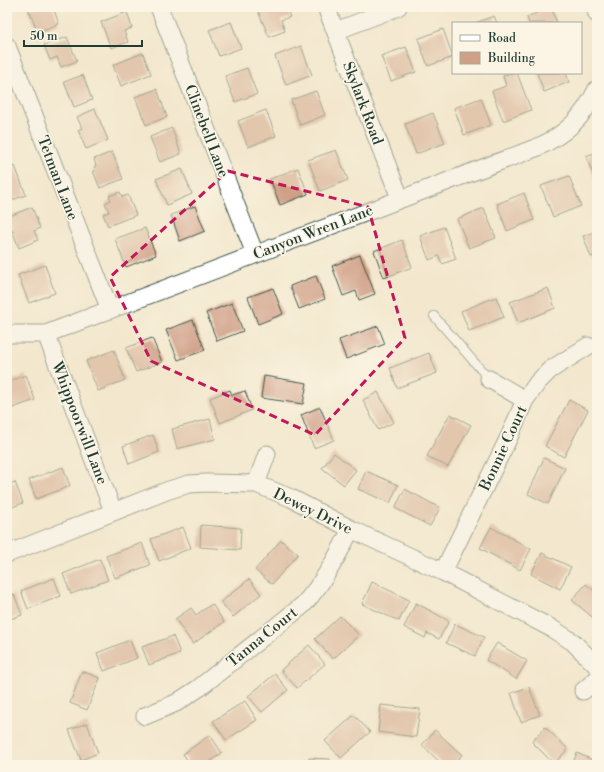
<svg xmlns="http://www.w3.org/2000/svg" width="604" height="772" viewBox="0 0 604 772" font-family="'Libre Bodoni',serif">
<rect width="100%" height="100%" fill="#fcf5e5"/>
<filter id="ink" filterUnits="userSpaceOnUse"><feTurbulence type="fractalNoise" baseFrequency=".025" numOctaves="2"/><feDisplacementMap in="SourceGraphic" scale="8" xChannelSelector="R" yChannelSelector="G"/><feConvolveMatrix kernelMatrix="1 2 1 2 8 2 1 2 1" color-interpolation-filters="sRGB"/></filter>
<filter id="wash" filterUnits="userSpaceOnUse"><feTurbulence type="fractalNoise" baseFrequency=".012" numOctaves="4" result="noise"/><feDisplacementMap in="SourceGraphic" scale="16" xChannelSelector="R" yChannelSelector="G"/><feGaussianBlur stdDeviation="0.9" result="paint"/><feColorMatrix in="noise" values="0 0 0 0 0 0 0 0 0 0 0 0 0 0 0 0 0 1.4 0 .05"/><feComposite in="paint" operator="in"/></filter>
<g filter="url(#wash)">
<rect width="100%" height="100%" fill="#f3e8ce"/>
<g id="blocks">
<path fill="#cf9f86" d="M53,7l6,17 -21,8 -10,-24z
M266,7h20l4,10 -9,3 4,11 -16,6 -11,-26z
M551,7l6,16h-28l-2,-6z
M127,12l5,16 -8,3 4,11 -17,6 -10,-26z
M494,16l3,7h-22z
M231,22l10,26 -22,8 -10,-26z
M443,29l10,28 -25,9 -10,-27z
M67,37l10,24 -16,6 -4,-10 -7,3 -6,-15z
M301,46l11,29 -26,10 -11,-29z
M406,47l10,25 -25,9 -10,-25z
M143,53l8,21 -30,12 -8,-21z
M247,68l10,26 -22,8 -10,-26z
M510,73h7l14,37 -28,11 -11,-30 14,-5 -3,-10z
M537,73h29l3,9 -25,10z
M83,75l9,25 -18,7 -10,-25z
M157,89l10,28 -21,8 -11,-28z
M316,91l9,24 -25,10 -9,-25z
M481,98l10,27 -27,10 -10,-27z
M95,109l13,31 -22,9 -8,-19 4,-2 -5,-11z
M266,110l10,26 -28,11 -10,-26z
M433,113l12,30 -29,11 -11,-30z
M172,128l9,26 -21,8 -10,-25z
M336,150l12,30 -28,11 -12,-31z
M112,152l11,27 -23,9 -7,-17h2l-1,-4 2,-1 -2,-7z
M597,152v33l-11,-29z
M15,166l11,29 -19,7v-33z
M298,168l10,26 -28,11 -10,-26z
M182,169l10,25 -25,11 -11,-26z
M569,176l12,30 -28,11 -12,-31z
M120,192l2,5 6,-2 8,20 -28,11 -5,-12 6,-2 -4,-9 6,-3 -2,-4z
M524,193l10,27 -27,11 -10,-27z
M195,206l10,25 -25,10 -9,-26z
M32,207l8,21 -6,3 4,9 -19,8 -12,-31z
M484,208l12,30 -27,10 -12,-29z
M444,227l12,32 -14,5 -3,-8 -10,4 -9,-24z
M145,228l11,27 -30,12 -11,-28z
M597,231v24l-6,2 -8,-21z
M402,240l10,27 -28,11 -10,-27z
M360,255l15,39 -16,6 -3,-9 -13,5 -11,-30z
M45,265l10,28 -26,10 -11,-28z
M316,276l9,23 -26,10 -9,-23z
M273,288l10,26 -25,10 -10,-27z
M548,288l7,20 -37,15 -8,-21z
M496,297l8,20 -35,14 -8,-20z
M232,303l11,28 -26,10 -11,-28z
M193,320l12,30 -27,10 -12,-30z
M378,326l7,18 -39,15 -7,-19z
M152,338l10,24 -26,10 -10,-24z
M114,350l11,30 -27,11 -12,-30z
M429,353l8,20 -40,15 -7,-20z
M26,375l9,25 -25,9 -3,-7v-20z
M264,376l43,7 -4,21 -42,-6z
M230,390l2,5 13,-4 7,19 -32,13 -10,-25z
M378,392l16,30 -16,8 -15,-30z
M569,400l19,10 -24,47 -19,-11z
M320,407l14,33 -20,8 -13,-33z
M450,414l21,11 -23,42 -21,-11z
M210,419l5,20 -38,10 -5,-20z
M153,435l6,17 -30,12 -6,-18z
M334,453l22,17 -12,15 -22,-17z
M544,458l21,10 -17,36 -20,-10z
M63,467l7,19 -34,13 -7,-19z
M366,471l32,14 -8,18 -32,-14z
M15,482l8,21 -16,6v-24z
M405,489l35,19 -10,18 -35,-18z
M201,525l40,3 -1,22 -40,-3z
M183,527l8,21 -32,13 -8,-22z
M491,527l40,22 -11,21 -40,-22z
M281,540l17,14 -26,30 -17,-14z
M142,543l8,22 -35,13 -9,-22z
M542,553l29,14 -11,22 -29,-15z
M100,559l8,21 -37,14 -8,-20z
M54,578l7,18 -33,13 -7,-18z
M249,579l12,15 -28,23 -12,-15z
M372,582l37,18 -10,21 -37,-17z
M586,584l11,9v28l-25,-21z
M14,594l8,21 -15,5v-23z
M416,603l33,18 -10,18 -12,-6 -2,5 -21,-11z
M212,604l12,18 -31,22 -18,-25 16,-11 5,7z
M340,616l19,19 -26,24 -18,-20z
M455,624l29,13 -9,19 -29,-13z
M173,636l7,17 -31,12 -7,-18z
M130,640l7,18 -33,13 -7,-18z
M497,643l30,18 -11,18 -30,-19z
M309,645l16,19 -28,24 -16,-18z
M82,671l18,7 -13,32 -17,-7z
M275,674l13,16 -26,22 -14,-16z
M529,687l11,28 -19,7 -10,-29z
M245,701l12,19 -31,20 -13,-19z
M381,705l39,4 -4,28 -38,-5z
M354,715l16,17 -29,26 -16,-17z
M87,723l11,30 -17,7 -12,-30z
M545,727l23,22 -14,15 -22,-22z
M435,730l27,25 -10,10h-9l-21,-20z
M210,735l12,18 -17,12h-14l-8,-11z
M577,753l20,9v3h-25z
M309,758l21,1v6h-22z"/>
</g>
</g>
<g filter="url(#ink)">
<use href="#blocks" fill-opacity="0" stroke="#3f574b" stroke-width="1"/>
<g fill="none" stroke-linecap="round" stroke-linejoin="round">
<g stroke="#3f574b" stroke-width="10">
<path id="lane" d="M434,316l55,63"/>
</g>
<g stroke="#3f574b" stroke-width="19">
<path id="street" d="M159,7l96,247
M326,7l74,191
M595,7l2,7
M336,31l62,-24
M7,46l103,264
M7,334h39l492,-187c28,-13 45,-29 59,-58
M46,334l67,177
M489,379l36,21
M256,484l11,-30
M7,554l162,-64 20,-6 17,-1 50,1 35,14 60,31 92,43 108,56 22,14 24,24
M443,572l67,-137 15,-35 13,-18 12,-12 38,-24
M583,691l14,-12
M145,716l31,-13 23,-15 104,-83c21,-23 34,-48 48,-76"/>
</g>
<use href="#lane" stroke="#fff" stroke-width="8"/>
<use href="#street" stroke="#fff" stroke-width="17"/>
</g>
</g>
<path d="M0 0H604V772H0ZM228,171l140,36 37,131 -90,97 -164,-74 -41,-84z" fill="#f3e8ce" fill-opacity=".55" fill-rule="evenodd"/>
<path fill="none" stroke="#c2185b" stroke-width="3" stroke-dasharray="8 5" stroke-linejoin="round" d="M228,171l140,36 37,131 -90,97 -164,-74 -41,-84z"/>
<g text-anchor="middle" stroke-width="3.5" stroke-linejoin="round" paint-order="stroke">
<g font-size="15" fill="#1f3d34" stroke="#fcf5e5">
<text transform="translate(363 103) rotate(69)" y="5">Skylark Road</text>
<text transform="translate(207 131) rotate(69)" y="5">Clinebell Lane</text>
<text transform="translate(58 178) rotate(69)" y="5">Tetman Lane</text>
<text transform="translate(313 232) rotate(-21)" y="5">Canyon Wren Lane</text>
<text transform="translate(80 423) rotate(69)" y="5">Whippoorwill Lane</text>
<text transform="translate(503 448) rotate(-65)" y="5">Bonnie Court</text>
<text transform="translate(313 511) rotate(26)" y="5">Dewey Drive</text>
<text transform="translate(262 637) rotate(-39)" y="5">Tanna Court</text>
</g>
</g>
<rect width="604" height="772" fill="none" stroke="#fcf5e5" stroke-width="24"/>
<rect x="452" y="22" width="130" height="52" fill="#fcf5e5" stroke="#a4ab9e"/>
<rect x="460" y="35" width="20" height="6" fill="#ffffff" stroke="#a4ab9e"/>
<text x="488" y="42" font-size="12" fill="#1f3d34">Road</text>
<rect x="460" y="52" width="20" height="12" fill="#cf9f86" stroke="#a4ab9e"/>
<text x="488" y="62" font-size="12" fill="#1f3d34">Building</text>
<path d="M24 40v6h118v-6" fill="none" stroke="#1f3d34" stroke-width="2"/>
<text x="30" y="40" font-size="12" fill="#1f3d34" stroke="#fcf5e5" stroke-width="3" paint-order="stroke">50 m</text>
</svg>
